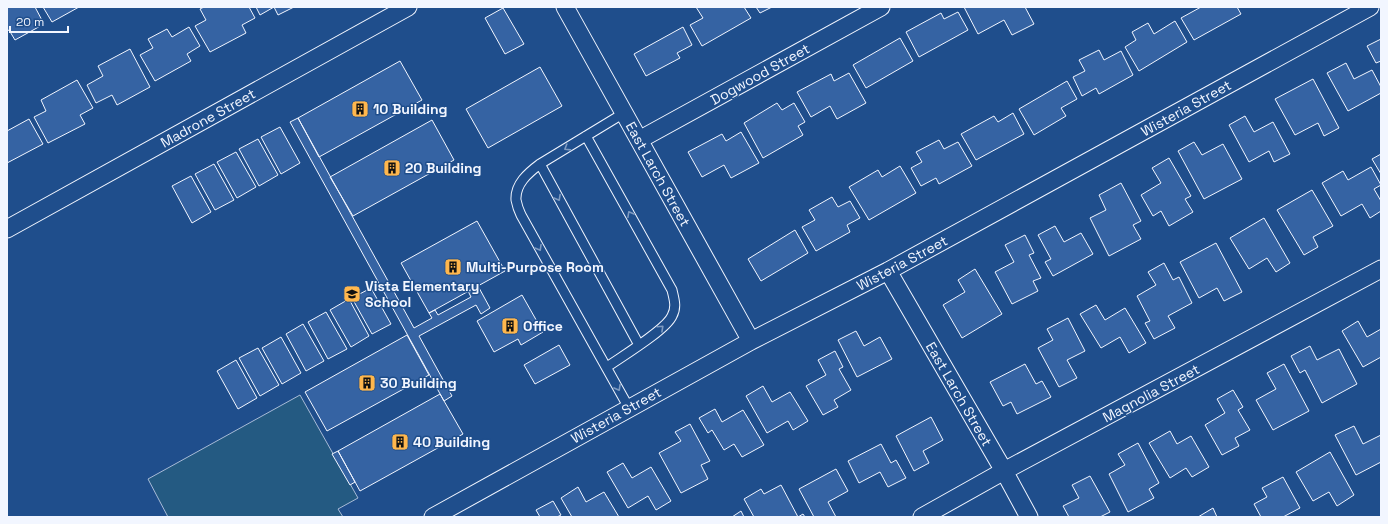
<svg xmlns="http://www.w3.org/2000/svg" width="1388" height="524" viewBox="0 0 1388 524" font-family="'Space Grotesk',sans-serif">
<rect width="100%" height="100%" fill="#1f4e8c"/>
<path fill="#245a82" stroke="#a8bbd7" d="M300,395l58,103 -20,11 5,8h-175l-20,-38z"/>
<path fill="#3563a3" stroke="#f2f6ff" d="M7,7h28l9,17 -29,16 -6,-10 -2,1z
M43,7h36l-27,15z
M204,7h45l6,11 -13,7 4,8 -36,19 -15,-26 11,-6 -6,-11z
M256,7h18l-14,8z
M274,7h20l-16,8z
M696,7h48l7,11 -49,28 -12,-21 13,-7z
M756,7h16l-12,6z
M964,7h61l9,17 -22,11 -8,-15 -26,14z
M1201,7h36l4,7 -47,26 -13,-22z
M503,8l21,36 -19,10 -20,-36z
M958,12l10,18 -49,27 -13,-25 35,-19 3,6z
M1175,21l12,21 -48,29 -14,-24 11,-7 -4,-8 16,-9 6,11z
M189,27l11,19 -13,8 4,7 -36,20 -15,-26 13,-7 -5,-9 19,-10 5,8z
M683,27l9,18 -15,8 3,5 -34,18 -12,-22z
M900,38l13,23 -47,27 -13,-23z
M1381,39v22l-5,2 -9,-17z
M130,49l20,38 -33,18 -5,-10 -16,8 -9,-18 16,-9 -5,-10z
M1099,50l5,10 17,-9 12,24 -34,19 -3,-6 -14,8 -9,-19 12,-6 -6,-11z
M400,61l22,39 -103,57 -21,-39z
M1346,63l8,16 18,-9 9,17v6l-33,18 -21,-38z
M540,67l22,39 -74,42 -22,-39z
M849,73l17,30 -29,16 -7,-13 -19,11 -14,-25 34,-18 3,7z
M1313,79l26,49 -15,8 -6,-13 -23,12 -20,-36z
M77,80l16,28 -13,7 5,9 -37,19 -14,-26 12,-6 -5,-11z
M1067,81l10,18 -16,9 5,8 -32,19 -15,-26z
M777,103l5,7 12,-7 11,19 -7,4 5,9 -40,23 -19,-35z
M1013,113l11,21 -48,26 -15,-26 33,-18 4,6z
M1245,116l9,16 19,-10 17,32 -16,8 -5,-11 -20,11 -20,-37z
M298,118l116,210 18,-10 -3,-5 6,-3 3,5 33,-18 -3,-6 10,-5 12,22 -9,6 -5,-9 -57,31 33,60 -8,5 -154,-279z
M29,119l14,25 -36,19v-32z
M432,120l22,40 -101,56 -23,-39z
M280,127l20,36 -19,11 -20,-37z
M741,132l18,31 -28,15 -7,-13 -22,12 -14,-25 34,-18 4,7z
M258,139l20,36 -19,11 -20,-37z
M939,140l5,9 14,-7 14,24 -33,18 -3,-6 -15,8 -10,-18 11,-6 -6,-10z
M1194,142l8,13 21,-11 19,35 -38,20 -26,-48z
M236,152l20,35 -19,11 -20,-36z
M1381,154v20l-9,-15z
M1169,158l22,38 -6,3 8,13 -24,14 -8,-15 -8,5 -12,-21 20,-12 -9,-15z
M214,164l20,36 -19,10 -20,-36z
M900,166l16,27 -47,27 -20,-33 29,-17 4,7z
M1371,167l10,18 -7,4 7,12v10l-11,7 -8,-14 -21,12 -19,-33 21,-12 5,9z
M191,176l20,36 -19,11 -20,-37z
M1121,183l20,38 -8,4 8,14 -32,17 -19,-38 16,-8 -7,-15z
M1312,190l21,36 -20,11 5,10 -14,8 -27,-45z
M832,197l6,10 12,-6 10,17 -13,7 3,7 -34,19 -14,-24 13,-7 -6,-10z
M1264,218l26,45 -14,9 -9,-14 -18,11 -19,-31z
M477,221l28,50 -76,42 -28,-50z
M1055,226l9,16 17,-9 12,21 -40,22 -8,-14 6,-3 -13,-24z
M795,230l13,23 -47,28 -13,-22z
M1025,235l9,18 -5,2 12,23 -8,3 5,10 -26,13 -17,-32 19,-10 -9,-17z
M1216,243l26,49 -18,9 -7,-13 -18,10 -19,-36z
M1164,263l9,17 6,-3 13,26 -24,13 7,12 -21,11 -9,-16 5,-2 -13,-25 19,-11 -8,-13z
M975,269l27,45 -40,24 -19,-33 22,-13 -7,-12z
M371,288l20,36 -19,10 -20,-36z
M522,295l21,37 -22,13 -3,-6 -24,13 -17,-31z
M349,299l20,37 -18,11 -21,-37z
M1096,305l9,15 20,-12 21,35 -17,10 -9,-16 -19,11 -21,-34z
M326,312l21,37 -19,10 -20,-37z
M1068,318l17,33 -18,9 10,18 -18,9 -21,-39 15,-8 -6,-11z
M1358,321l9,16 14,-8v28l-18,10 -21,-36z
M303,324l21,37 -18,10 -20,-37z
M856,331l8,15 16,-9 12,22 -35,18 -19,-37z
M407,335l22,40 -102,56 -22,-39z
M281,337l20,36 -19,11 -20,-36z
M559,345l11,20 -35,19 -11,-19z
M1310,346l7,14 22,-11 18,35 -35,19 -17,-33 -5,3 -9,-17z
M258,348l21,37 -19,11 -21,-38z
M835,351l8,16 -4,2 12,21 -17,10 4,7 -15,8 -17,-29 20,-11 -8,-15z
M236,360l21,38 -19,11 -21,-38z
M1025,364l11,20 6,-3 9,16 -34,17 -6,-12 -8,4 -13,-24z
M1284,364l25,47 -36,19 -17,-30 20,-11 -9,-16z
M763,386l9,16 18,-10 18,29 -15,9 -5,-9 -21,12 -21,-37z
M1233,390l10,17 -5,3 12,20 -15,8 4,8 -17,9 -17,-30 20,-12 -8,-14z
M440,394l23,40 -103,57 -22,-40z
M715,409l7,13 21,-12 21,35 -22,12 -8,-13 -10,6 -12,-20 -4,3 -9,-15z
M931,417l12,23 -20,11 6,12 -15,8 -18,-35z
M690,424l20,37 -9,4 7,14 -27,14 -22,-40 22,-12 -6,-9z
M1354,426l9,18 18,-9v27l-25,13 -21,-40z
M1170,431l7,13 14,-8 18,31 -17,10 -6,-9 -16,10 -21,-35z
M1138,443l21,40 -10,6 5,9 -26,14 -19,-38 16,-9 -7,-11z
M881,444l10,19 5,-3 10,18 -18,9 -8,-15 -21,11 -11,-22z
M338,451l17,31 -5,3 -18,-31z
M1330,452l24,43 -17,11 -8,-14 -16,9 -17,-29z
M623,463l9,15 19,-11 20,34 -15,9 -8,-14 -20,12 -21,-36z
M836,469l12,22 -20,11 8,15h-22l-15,-28z
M1090,476l20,36 -10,5h-31l-6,-11 16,-8 -7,-13z
M1283,477l17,31 -17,9h-22l-7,-13 13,-7 -5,-9z
M781,485l17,32 5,-3 2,3h-51l-10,-18 17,-10 3,5z
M578,487l8,15 18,-10 15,25h-47l-11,-19z
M553,501l8,14 -4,2h-17l-4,-7z
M1213,508l4,9h-19z
M741,511l3,6h-12z"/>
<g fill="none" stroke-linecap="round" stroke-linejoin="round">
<g stroke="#f2f6ff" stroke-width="11">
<path id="lane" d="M624,113l-84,51c-12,9 -25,20 -24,36 1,5 3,11 5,15l108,193
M586,136l86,154c2,9 5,17 0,26 -6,14 -51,41 -65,51
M540,164l99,181"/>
</g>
<g stroke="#f2f6ff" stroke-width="19">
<path id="street" d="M565,7l186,334
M639,140l242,-133
M7,229l401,-222
M888,271l116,200 25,46
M433,517l318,-176 137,-70 482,-264
M922,517l82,-46 377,-202"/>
</g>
<use href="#lane" stroke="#1f4e8c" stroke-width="9"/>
<use href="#street" stroke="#1f4e8c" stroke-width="17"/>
</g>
<defs><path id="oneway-chevron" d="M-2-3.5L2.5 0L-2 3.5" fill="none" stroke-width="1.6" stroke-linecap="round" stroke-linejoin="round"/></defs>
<g stroke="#7e9ac0">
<use href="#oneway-chevron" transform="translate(567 148) rotate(148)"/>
<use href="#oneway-chevron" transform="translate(558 198) rotate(61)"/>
<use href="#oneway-chevron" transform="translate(630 214) rotate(-119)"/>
<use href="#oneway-chevron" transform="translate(539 248) rotate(60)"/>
<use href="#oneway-chevron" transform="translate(661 328) rotate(-43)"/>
<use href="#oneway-chevron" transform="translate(618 388) rotate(61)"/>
</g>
<defs>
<g id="building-square" transform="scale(0.9)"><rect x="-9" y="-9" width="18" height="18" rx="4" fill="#ffb74d" stroke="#1f4e8c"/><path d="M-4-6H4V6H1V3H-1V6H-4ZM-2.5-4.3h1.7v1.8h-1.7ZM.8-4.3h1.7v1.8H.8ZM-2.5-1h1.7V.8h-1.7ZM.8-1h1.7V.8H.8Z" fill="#111"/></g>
<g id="school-square" transform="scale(0.9)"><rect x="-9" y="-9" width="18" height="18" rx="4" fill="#ffb74d" stroke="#1f4e8c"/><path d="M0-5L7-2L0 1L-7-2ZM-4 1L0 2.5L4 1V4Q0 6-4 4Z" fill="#111"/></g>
</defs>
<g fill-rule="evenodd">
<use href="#building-square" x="360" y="109"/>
<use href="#building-square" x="392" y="168"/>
<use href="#building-square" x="453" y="267"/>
<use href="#school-square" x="352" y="294"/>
<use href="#building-square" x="510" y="326"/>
<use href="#building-square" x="367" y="383"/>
<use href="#building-square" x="400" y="442"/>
</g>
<g text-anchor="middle" stroke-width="3" stroke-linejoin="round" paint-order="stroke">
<g font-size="14" fill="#f2f6ff" stroke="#1f4e8c">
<text transform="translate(760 74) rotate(-29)" y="5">Dogwood Street</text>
<text transform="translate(1186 108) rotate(-29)" y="5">Wisteria Street</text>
<text transform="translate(208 118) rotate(-29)" y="5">Madrone Street</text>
<text transform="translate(658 174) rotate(61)" y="5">East Larch Street</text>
<text transform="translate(902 263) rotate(-28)" y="5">Wisteria Street</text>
<text transform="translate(1151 393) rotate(-28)" y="5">Magnolia Street</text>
<text transform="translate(959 394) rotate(60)" y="5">East Larch Street</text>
<text transform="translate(616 415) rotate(-29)" y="5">Wisteria Street</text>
</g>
<g font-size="14" font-weight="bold" fill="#f2f6ff" stroke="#1f4e8c" text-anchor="start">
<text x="373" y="114">10 Building</text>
<text x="405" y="173">20 Building</text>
<text x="466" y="272">Multi-Purpose Room</text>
<text x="365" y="291">Vista Elementary<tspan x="365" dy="16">School</tspan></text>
<text x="523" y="331">Office</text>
<text x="380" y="388">30 Building</text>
<text x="413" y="447">40 Building</text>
</g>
</g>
<rect width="1388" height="524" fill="none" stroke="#f2f6ff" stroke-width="16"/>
<path d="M10 26v6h58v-6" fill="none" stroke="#f2f6ff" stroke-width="2"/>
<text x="16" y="26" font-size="12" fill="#f2f6ff" stroke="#1f4e8c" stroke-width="3" paint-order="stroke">20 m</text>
</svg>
